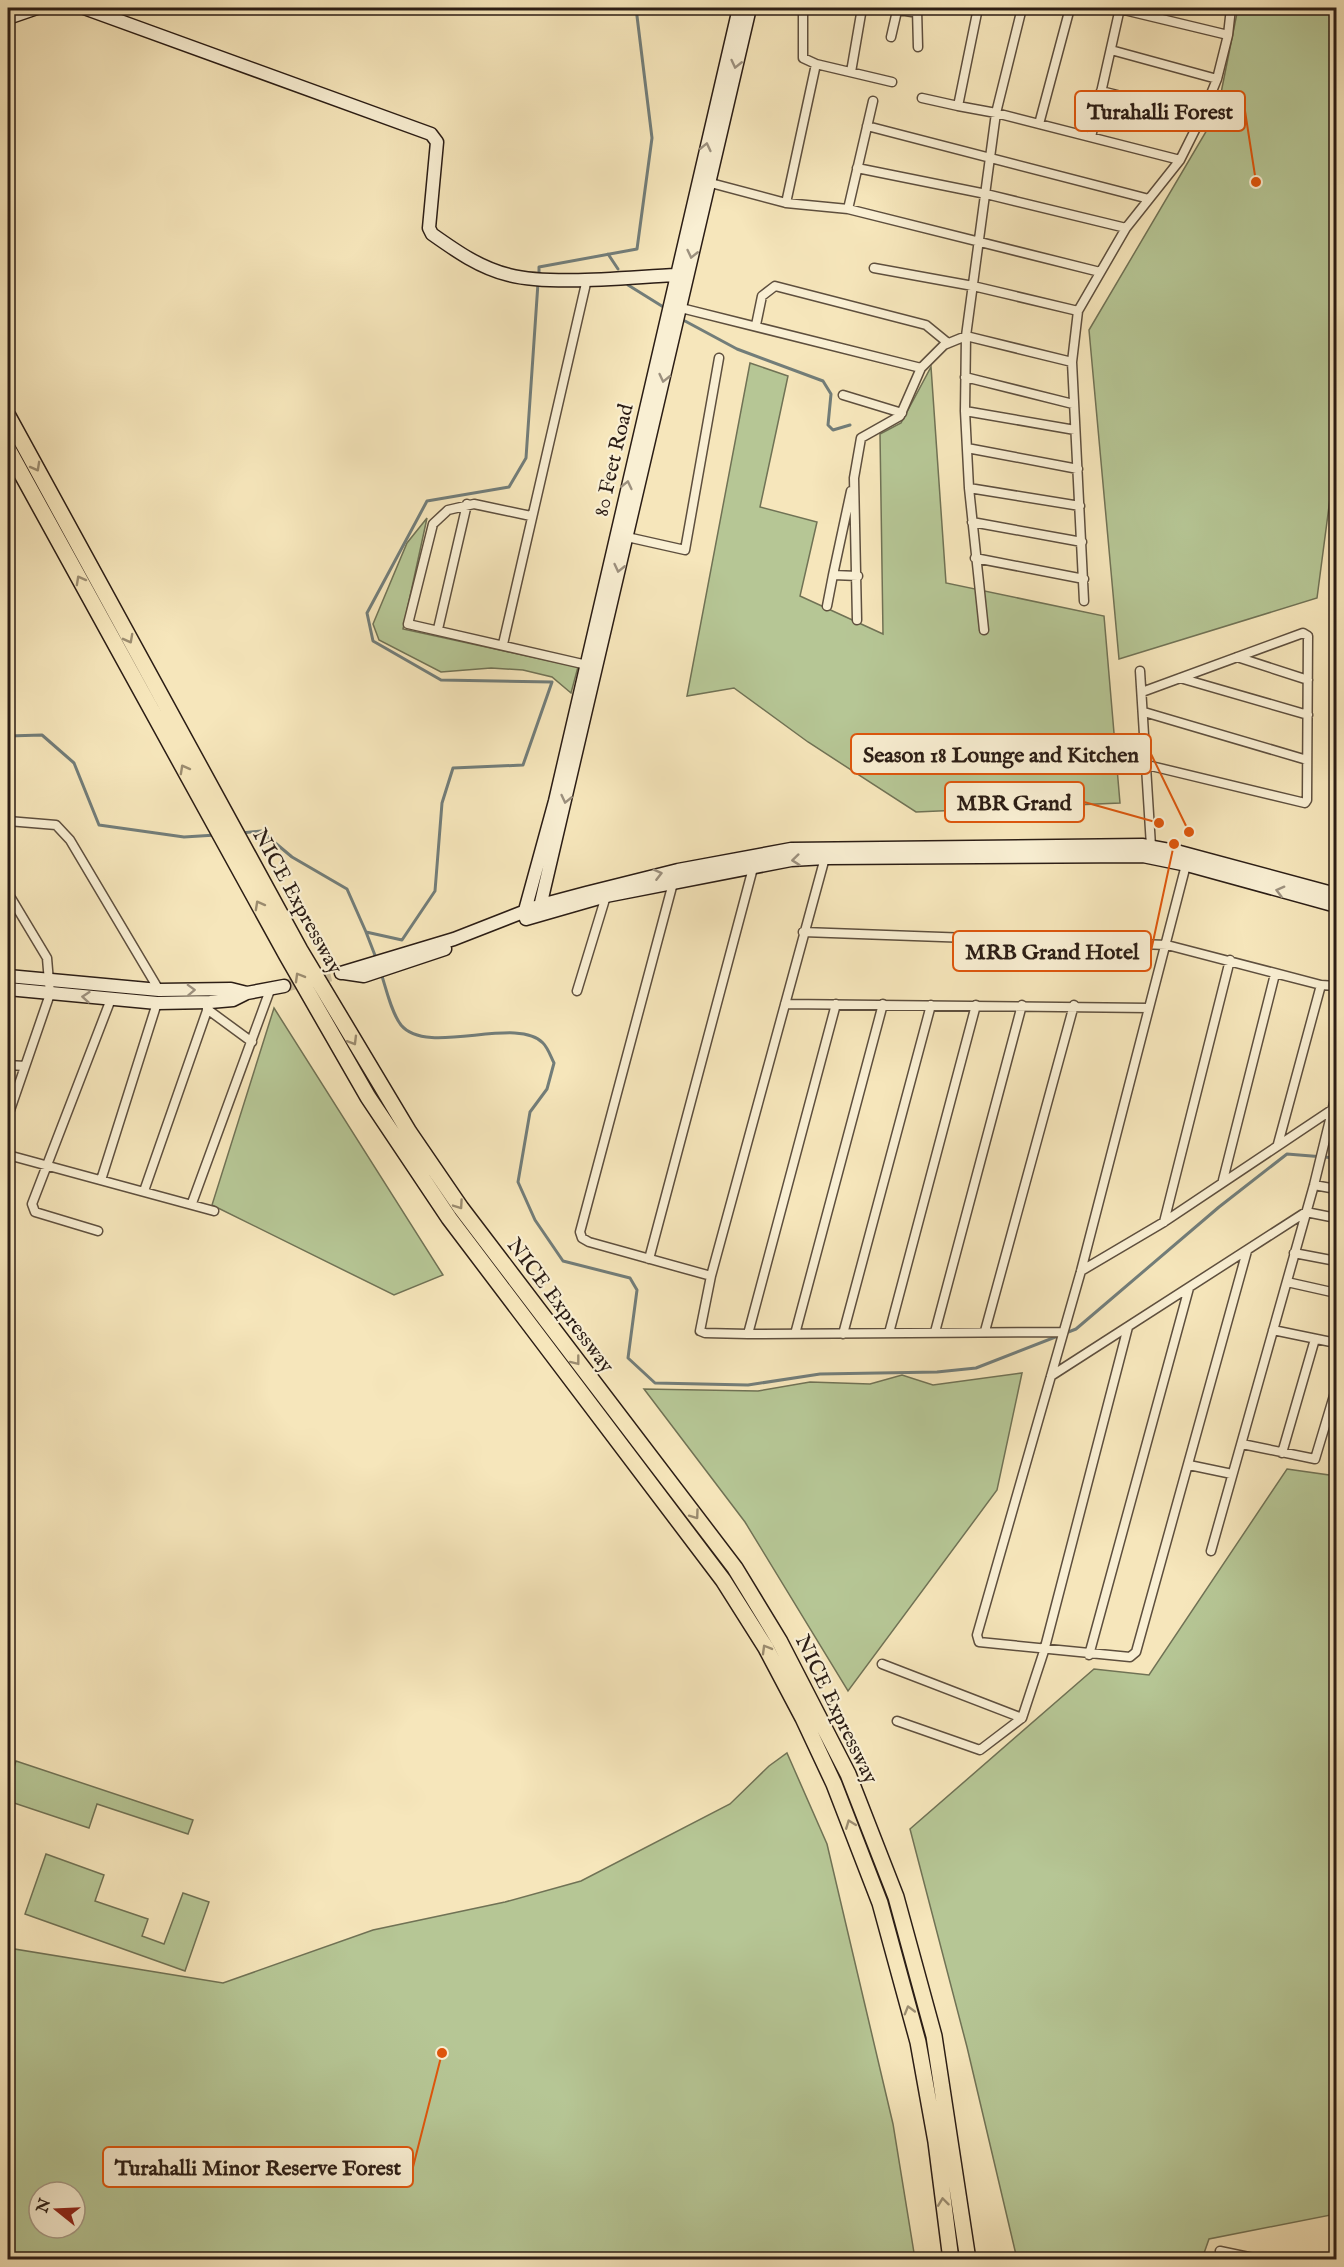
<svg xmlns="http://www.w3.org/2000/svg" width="1344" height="2267" viewBox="0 0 1344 2267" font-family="'IM FELL English',serif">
<rect width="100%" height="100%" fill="#f6e6bb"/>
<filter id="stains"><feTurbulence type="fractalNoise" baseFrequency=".00333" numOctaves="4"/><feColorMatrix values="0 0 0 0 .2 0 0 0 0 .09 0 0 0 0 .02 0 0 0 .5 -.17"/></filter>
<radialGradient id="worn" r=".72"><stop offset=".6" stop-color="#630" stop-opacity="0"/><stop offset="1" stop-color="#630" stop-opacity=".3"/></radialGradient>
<path fill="#b6c695" stroke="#707255" stroke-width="1.5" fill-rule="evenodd" d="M1238,8h98v445l-19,145 -198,61 -30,-329 128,-217z
M750,363l38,13 -28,131 57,15 -17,74 83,38 -3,-200 21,-11 30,-56 15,216 158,33 16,187 -204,9 -108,-70 -74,-54 -47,8z
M427,518l-24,111 175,38 -7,26 -19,-16 -29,-7 -32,-2 -50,4 -62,-32 -6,-16 34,-81z
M274,1008l169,267 -49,20 -182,-90z
M1022,1373l-25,117 -149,201 -103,-169 -101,-133 114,2 52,-9 60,2 32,-9 31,10z
M1287,1469l49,7v738l-127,25 -7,20h-185l-50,-212 -57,-218 184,-160 55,6z
M787,1753l40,91 66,280 22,135h-907v-311l215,35 150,-53 132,-28 76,-21 149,-77 39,-38zM39,2192h36v36h-36z
M16,1761l177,59 -5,14 -91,-30 -8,24 -81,-27v-15z
M46,1854l58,21 -9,26 53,18 -6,17 22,8 19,-51 26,9 -24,69 -160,-57z"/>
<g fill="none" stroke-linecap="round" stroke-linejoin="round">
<path stroke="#727d79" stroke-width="3" d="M608,254l10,15
M539,276v-9l98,-18 15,-111 -16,-130
M628,285l37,23
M685,321l52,28 86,32 8,13 -3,31 5,5 17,-5
M8,736l34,-1 32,28 25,62 85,12 32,-2
M241,833l20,-2 31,26 55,32 19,43 36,8 33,-49 7,-88 11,-35 70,-3 29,-83 -111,-2 -68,-39 -6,-28 60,-112 82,-14 17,-29 12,-175
M366,932l10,26
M381,973c5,15 10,39 20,52 26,32 116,-10 142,18 5,5 8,14 11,20l-7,26 -17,23 -12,70 17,38 28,41 67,17 7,12 -9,68 27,25 93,2 72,-11 117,-2 39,-4 100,-39 143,-122 68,-53 49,4"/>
<path stroke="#cdbe9a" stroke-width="12" stroke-dasharray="12 6" stroke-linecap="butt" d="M284,986l57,-13"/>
<g stroke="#5e4f3e" stroke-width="11">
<path id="street" d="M886,8l26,4 6,-4
M978,8l-20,98 38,7 184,47
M917,9l1,38
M1120,9l108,26
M891,37l6,-26
M1111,50l106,29
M816,64l76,18
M851,72l11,-64
M1101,91l101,25
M922,98l36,8
M1039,124l31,-116
M867,126l282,73
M1091,137l29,-129
M857,168l129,26 140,34
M707,182l79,21 62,6 252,63
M786,203l30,-139 -13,-6v-50
M848,209l25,-108
M874,268l99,18 105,25
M677,307l244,61
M756,325l6,-29 13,-10 151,39 22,18
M965,377l108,27
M843,395l59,18
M965,411l110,19
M967,448l111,21
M969,488l111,18
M851,491l-18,84 25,1
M531,516l-57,-12 -26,6 -15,14 -25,100 179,41
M972,522l110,20
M627,537l58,13 34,-192
M975,558l109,21
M1084,601l-12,-239 6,-51 48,-83 54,-68 22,-44 15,-37 11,-44 3,-27
M827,606l6,-31
M857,620l-3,-142 7,-40 39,-22 21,-48 23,-23 22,-9 106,26
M438,629l29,-125
M984,630l-15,-142 -4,-77 1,-75 30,-223 26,-105
M503,644l84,-365
M1237,657l71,23
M1140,671l11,175
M1180,678l128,37
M1142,692l161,-59 5,3 -1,164 -2,3 -158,-38
M1144,712l163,48
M8,821l48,4 14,15 89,150
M826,854l-115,422 -11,55 5,2 43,1 315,-2
M1187,861l-106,410 -104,364 2,7 151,15 6,-5 111,-401
M673,883l-93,349 2,6 7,4 122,34
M8,893l39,65 3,36 -42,122
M803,932l364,13 154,40 15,1
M577,991l29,-95
M785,1004l364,4
M207,1009l45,33
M8,1065l17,1
M1278,1144l43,-159
M8,1155l206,56
M101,1180l56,-177
M1223,1180l52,-206
M1314,1185l22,4
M144,1191l66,-189
M192,1203l78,-213
M1164,1222l66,-262
M98,1231l-63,-19 -3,-8 79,-205
M1294,1253l42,8
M649,1259l104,-391
M1081,1271l83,-49 169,-113
M1287,1282l49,11
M1273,1330l63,13
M985,1331l89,-326
M935,1332l87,-327
M889,1333l87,-328
M748,1334l88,-330
M795,1334l88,-330
M843,1334l88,-329
M1051,1376l255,-164 30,6
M1242,1444l73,15 21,-70
M1282,1453l33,-114
M1189,1465l43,9
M1211,1551l103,-366 22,-90
M1089,1655l100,-367
M882,1664l140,54
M897,1721l83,29 42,-32 22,-67 84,-324
M1220,2251l43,9"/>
</g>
<g stroke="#2b1d15" stroke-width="15">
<path id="secondary" d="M84,8l347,126 6,8 -8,86 3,6c24,17 48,34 77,41 44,11 121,2 167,0
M8,18l29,-10
M539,911l211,-903
M524,914l31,-113 184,-793
M526,919l80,-23 185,-36 35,-2 317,-2 44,9 149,41
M341,973l113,-34 87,-34 45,-12 92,-23 113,-21 351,-4 38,7 156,42
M344,973l20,3 81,-27
M8,976l151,14 72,-1 16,4
M8,989l149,14 53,-1 23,-2 14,-7 37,-7"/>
</g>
<g stroke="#2b1d15" stroke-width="18">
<path id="highway" d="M8,416l292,534 109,182 52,76 274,360 45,74 68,132 48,123 38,139 34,224
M8,449l279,507 81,141 81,121 274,362 43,68 37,70 31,66 46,119 38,139 18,100 15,118"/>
</g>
<use href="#street" stroke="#f9efd3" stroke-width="8"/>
<use href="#secondary" stroke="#f9efd3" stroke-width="12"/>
<use href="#highway" stroke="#f6e6bb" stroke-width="15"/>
</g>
<defs><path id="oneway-chevron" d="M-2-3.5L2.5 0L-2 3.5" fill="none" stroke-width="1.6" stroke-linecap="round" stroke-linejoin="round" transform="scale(1.5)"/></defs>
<g stroke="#9c907e">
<use href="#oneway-chevron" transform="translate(736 64) rotate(103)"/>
<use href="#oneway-chevron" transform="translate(706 147) rotate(-77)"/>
<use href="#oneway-chevron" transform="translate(692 254) rotate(103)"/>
<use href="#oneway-chevron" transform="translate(664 378) rotate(103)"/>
<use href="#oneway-chevron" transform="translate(627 485) rotate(-77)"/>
<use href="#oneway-chevron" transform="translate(619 568) rotate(103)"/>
<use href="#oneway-chevron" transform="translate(566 799) rotate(103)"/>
<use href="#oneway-chevron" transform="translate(796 860) rotate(174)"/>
<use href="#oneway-chevron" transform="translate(658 874) rotate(-14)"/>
<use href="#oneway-chevron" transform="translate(1280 891) rotate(-165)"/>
<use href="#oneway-chevron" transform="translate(191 990) rotate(-2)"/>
<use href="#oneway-chevron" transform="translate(86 997) rotate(-175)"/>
</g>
<g stroke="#9b8c70">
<use href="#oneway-chevron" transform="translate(36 467) rotate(61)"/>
<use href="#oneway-chevron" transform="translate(80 580) rotate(-119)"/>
<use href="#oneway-chevron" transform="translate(129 639) rotate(62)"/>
<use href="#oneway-chevron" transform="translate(184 769) rotate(-119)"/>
<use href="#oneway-chevron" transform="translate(259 905) rotate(-119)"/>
<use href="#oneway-chevron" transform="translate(299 977) rotate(-120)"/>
<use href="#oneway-chevron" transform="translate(353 1041) rotate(59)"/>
<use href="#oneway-chevron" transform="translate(459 1205) rotate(55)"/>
<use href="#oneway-chevron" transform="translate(576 1361) rotate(52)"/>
<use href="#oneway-chevron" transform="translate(695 1515) rotate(54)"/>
<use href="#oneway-chevron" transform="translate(766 1649) rotate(-120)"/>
<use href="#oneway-chevron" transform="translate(850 1824) rotate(-111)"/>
<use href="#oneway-chevron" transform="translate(909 2010) rotate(-106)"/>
<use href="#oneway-chevron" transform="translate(943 2202) rotate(-97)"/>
</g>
<g text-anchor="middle" stroke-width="4.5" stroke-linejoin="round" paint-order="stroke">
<g font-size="21" fill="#2b1d15" stroke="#f9efd3">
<text transform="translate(613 460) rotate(-77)" y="7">80 Feet Road</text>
<text transform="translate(298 901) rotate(61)" y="7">NICE Expressway</text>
<text transform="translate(561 1305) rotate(53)" y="7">NICE Expressway</text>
<text transform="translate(837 1709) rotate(64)" y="7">NICE Expressway</text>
</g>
</g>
<path fill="none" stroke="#df560c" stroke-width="2" d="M1256 182L1245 111M1189 832L1151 754M1159 823L1084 802M1174 844L1151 951M442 2053L413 2167"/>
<g fill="#df560c" stroke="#f9efd3" stroke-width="2">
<circle cx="1256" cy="182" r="6"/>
<circle cx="1189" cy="832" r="6"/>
<circle cx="1159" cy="823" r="6"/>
<circle cx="1174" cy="844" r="6"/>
<circle cx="442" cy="2053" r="6"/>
</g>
<g fill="#f9efd3" stroke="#df560c" stroke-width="2">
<rect x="1075" y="91" width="170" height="40" rx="6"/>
<rect x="851" y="734" width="300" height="40" rx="6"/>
<rect x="945" y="782" width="139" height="40" rx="6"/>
<rect x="953" y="931" width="198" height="40" rx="6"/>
<rect x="103" y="2147" width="310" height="40" rx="6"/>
</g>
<g font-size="22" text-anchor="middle" font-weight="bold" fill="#2b1d15">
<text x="1160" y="119">Turahalli Forest</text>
<text x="1001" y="762">Season 18 Lounge and Kitchen</text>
<text x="1014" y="810">MBR Grand</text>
<text x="1052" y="959">MRB Grand Hotel</text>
<text x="258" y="2175">Turahalli Minor Reserve Forest</text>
</g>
<rect width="1344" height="2267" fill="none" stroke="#f6e6bb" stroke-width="30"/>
<rect x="9" y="9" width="1326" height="2249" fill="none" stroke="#2b1d15" stroke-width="3"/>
<rect x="15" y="15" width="1314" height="2237" fill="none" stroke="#2b1d15" stroke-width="1.5"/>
<g transform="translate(57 2210) rotate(288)"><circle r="28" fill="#f9efd3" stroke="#a79b87" stroke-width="1.5"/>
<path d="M0-4.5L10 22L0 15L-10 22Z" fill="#8f2418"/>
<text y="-9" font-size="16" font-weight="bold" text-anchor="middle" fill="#2b1d15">N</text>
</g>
<rect width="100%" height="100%" filter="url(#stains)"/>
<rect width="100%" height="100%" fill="url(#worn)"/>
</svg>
